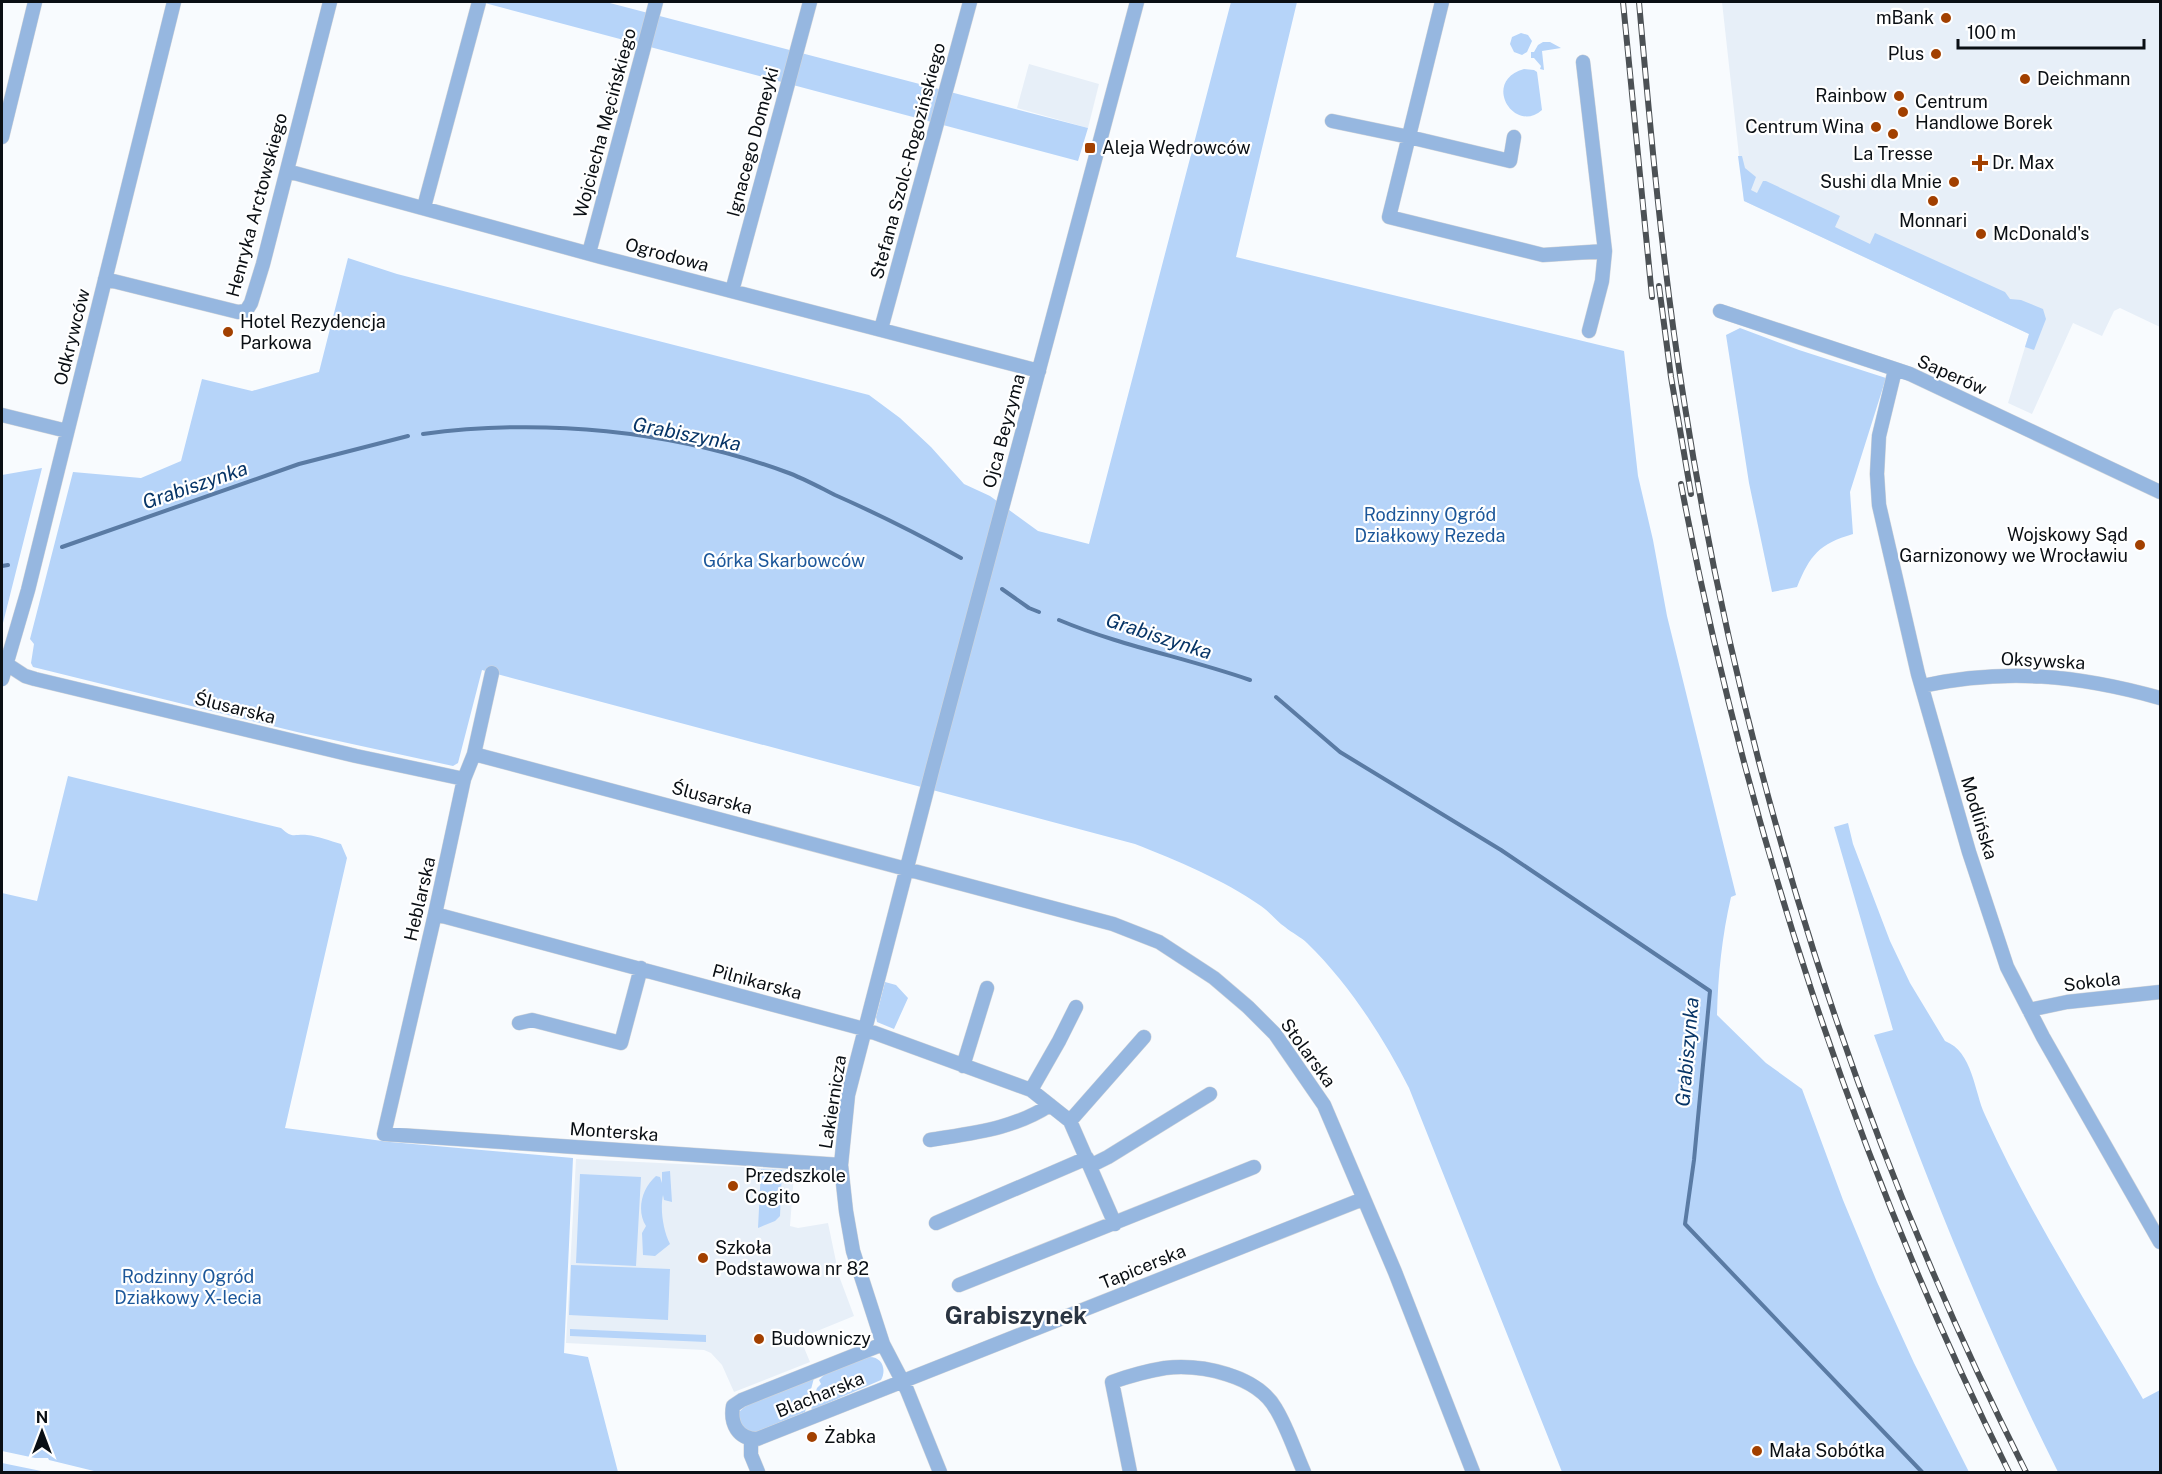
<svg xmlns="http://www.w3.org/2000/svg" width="2162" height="1474" viewBox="0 0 2162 1474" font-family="'Public Sans',sans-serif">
<rect width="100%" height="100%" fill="#f8fbfe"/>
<path fill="#e7eff8" d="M1722,2h438v325l-40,-19 -6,3 -12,25 -29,-13 -41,91 -24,-11 21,-69 -285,-133z
M1029,64l70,20 -11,44 -71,-20z
M576,1159l210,10v4l8,1 -4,52 8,2 30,-5 11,53 15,40 -54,22 10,24 -76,30 -12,-27 -11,-12 -7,-3 -138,-7z"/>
<path fill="#b6d4f9" d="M481,2h125l482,126 -10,33z
M1231,2h66l-61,255 388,94 14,125 15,64 14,76 69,279 -5,2c-9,39 -13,78 -14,118l49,48 36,26 41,111 34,82 37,81 55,109h-407l-153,-384c-27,-53 -60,-104 -102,-145 -6,-6 -15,-10 -22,-16 -9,-6 -15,-15 -24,-21 -37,-26 -85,-46 -126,-62l-653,-174 -24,93 -5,3 -156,-34 -264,-65 -2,-4 3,-19 -4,-5 43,-167 68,6 40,-17 21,-82 50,12 67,-19 29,-114 49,16 472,121 31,23 31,29 33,37 26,12 48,35 51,13z
M1521,33l7,2 4,6 -5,11 -5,3 -8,-3 -4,-8 2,-7z
M1543,42h7l11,6 -19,3 2,19 -4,-1 1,-3 -7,-8h-3v-6h3l4,-7z
M1524,69l10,1 3,2 5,38c-28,25 -61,-29 -18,-41z
M1738,156h4l3,12 11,9 -5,13 6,3 6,-12h3l74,35 -5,11 35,17 5,-11 130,59 5,7 11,1 22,9 3,10 -12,31 -9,-3 4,-13 -285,-133z
M1740,328l59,22 87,28 -36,114 3,42c-34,10 -43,21 -56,53l-25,5 -23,-109 -23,-148z
M42,468l-40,159v-152z
M68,776l213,52c12,11 12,6 26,7 11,1 23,6 34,9l6,14 -62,270 105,14 183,16 -9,195 24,4 30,115h-520l-49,-12 -1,-2h-13l-33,-7v-558l35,8z
M1848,823l5,21 37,97 20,42 35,58c28,11 29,50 40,74 44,98 104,191 158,284l17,-9v82h-102c-71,-141 -130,-288 -184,-437l19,-5 -59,-203z
M885,982l11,3 12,13 -14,31 -17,-7 -1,-5z
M761,1169l21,1 -2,46 -5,5 -17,7z
M670,1171l2,31 -8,-2 -1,-5c-3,14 0,35 7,49l-15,12 -12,-1 -1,-22 4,-7c-10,-16 -4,-38 10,-50l4,1 2,6v-11z
M580,1174l61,3 -5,89 -60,-3z
M571,1265l99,4 -2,51 -99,-5z
M570,1329l136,6v7l-136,-6z
M868,1357c14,-1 19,12 13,23l-69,30 -1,-3 6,-19 4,-4 -2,-4 6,-6z
M814,1378l-9,34 -49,20 -4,1c-10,-4 -13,-10 -13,-21l11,-10z
M2,1463l44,9h2h-46z"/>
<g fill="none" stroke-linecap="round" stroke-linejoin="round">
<path stroke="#5a7ba4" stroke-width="4" d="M423,434c120,-16 248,-4 363,38 17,6 33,15 49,23 43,19 85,40 126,63
M62,547l237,-83 109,-28
M2,566l6,-1
M1002,589l27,19 10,4
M1059,620c62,26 128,38 191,60
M1276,697l64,55 161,98 209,141 -16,169 -9,64 237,248"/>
<g stroke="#d2d5d9" stroke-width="15">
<path id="minor" d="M1442,2l-53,215 154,38 62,-4 -22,-189
M1332,121l77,16 101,24 4,-24
M2,137l33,-135
M287,171l314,86 438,114
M424,207l55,-205
M589,253l67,-251
M105,279l133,33 8,-1 5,-8 12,-39 67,-262
M732,291l78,-289
M1720,311l190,63 250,118
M881,329l89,-327
M1589,331l13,-50 3,-30
M1895,370l-16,66 -2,38 2,31 39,169 51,178 38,115 36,70 117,205
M2,415l65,16
M2,661l23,15 10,3 321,77 108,23
M492,673l-18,81 -10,25 -29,135 -51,220 457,31
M2,679l26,-89 146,-588
M1922,686c84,-18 156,-11 238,12
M474,754l639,170 46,18 55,36 34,29 27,27 49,71 71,167 78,200
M435,914l429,115 167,61 39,31 45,103
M2029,1010l38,-8 93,-10
M519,1023l13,-3 89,23 20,-75
M963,1066l24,-78
M1031,1090l28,-49 17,-34
M1070,1121l74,-84
M930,1140c42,-7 84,-11 120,-35
M1090,1166l18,-9 102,-63
M936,1223l151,-65
M959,1285l295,-118
M883,1344l-141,56 -9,6c-3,18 5,33 24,33l606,-240
M751,1439v16l7,17
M940,1472l-33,-82 -24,-46 -30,-93 -7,-40 -5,-46 7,-70 85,-328 204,-765
M1130,1472l-18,-90c17,-6 35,-11 53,-14 36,-4 92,7 111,41 12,20 19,43 28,63"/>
</g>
<use href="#minor" stroke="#96b7e0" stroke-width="14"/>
<g stroke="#4c5155" stroke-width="6">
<path id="rail" d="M1623,2l29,295
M1639,2c12,135 24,270 46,405 58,368 173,733 341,1065
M1659,286l12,91 20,117
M1681,484c65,341 173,678 328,988"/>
</g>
<use href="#rail" stroke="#fff" stroke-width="4" stroke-dasharray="11" stroke-linecap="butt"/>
</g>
<g fill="#a24000" stroke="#fff" stroke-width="2">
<circle cx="1946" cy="18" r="6"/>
<circle cx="1936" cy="54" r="6"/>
<circle cx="2025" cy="79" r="6"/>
<circle cx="1899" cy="96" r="6"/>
<circle cx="1903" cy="112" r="6"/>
<circle cx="1876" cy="127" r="6"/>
<circle cx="1893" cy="134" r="6"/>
<rect x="1084" y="142" width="12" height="12" rx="3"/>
<path d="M1977 154h6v6h6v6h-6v6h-6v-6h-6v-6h6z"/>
<circle cx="1954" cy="182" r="6"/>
<circle cx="1933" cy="201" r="6"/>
<circle cx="1981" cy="234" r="6"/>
<circle cx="228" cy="332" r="6"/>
<circle cx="2140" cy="545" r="6"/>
<circle cx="733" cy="1186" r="6"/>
<circle cx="703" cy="1258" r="6"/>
<circle cx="759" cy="1339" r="6"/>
<circle cx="812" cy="1437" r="6"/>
<circle cx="1757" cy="1451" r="6"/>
</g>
<g text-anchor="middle" stroke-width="4.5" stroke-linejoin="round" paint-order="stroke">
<g font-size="18" fill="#0a0f14" stroke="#fff" text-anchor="start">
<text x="1934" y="24" text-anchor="end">mBank</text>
<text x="1924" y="60" text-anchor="end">Plus</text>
<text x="2037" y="85">Deichmann</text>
<text x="1887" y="102" text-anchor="end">Rainbow</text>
<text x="1915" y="108">Centrum<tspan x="1915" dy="21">Handlowe Borek</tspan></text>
<text x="1864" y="133" text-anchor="end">Centrum Wina</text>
<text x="1102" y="154">Aleja Wędrowców</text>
<text x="1893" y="160" text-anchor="middle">La Tresse</text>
<text x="1992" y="169">Dr. Max</text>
<text x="1942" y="188" text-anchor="end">Sushi dla Mnie</text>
<text x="1933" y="227" text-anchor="middle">Monnari</text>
<text x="1993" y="240">McDonald's</text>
<text x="240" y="328">Hotel Rezydencja<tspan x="240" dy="21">Parkowa</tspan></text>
<text x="2128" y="541" text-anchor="end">Wojskowy Sąd<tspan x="2128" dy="21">Garnizonowy we Wrocławiu</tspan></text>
<text x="745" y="1182">Przedszkole<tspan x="745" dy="21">Cogito</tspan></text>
<text x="715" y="1254">Szkoła<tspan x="715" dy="21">Podstawowa nr 82</tspan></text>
<text x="771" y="1345">Budowniczy</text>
<text x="824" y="1443">Żabka</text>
<text x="1769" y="1457">Mała Sobótka</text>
</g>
<g font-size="18" fill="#0a0f14" stroke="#fff">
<text transform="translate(605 123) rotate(-75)" y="6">Wojciecha Męcińskiego</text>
<text transform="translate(753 142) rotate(-75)" y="6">Ignacego Domeyki</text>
<text transform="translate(908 161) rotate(-75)" y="6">Stefana Szolc-Rogozińskiego</text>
<text transform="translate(257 205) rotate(-75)" y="6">Henryka Arctowskiego</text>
<text transform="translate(667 255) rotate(15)" y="6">Ogrodowa</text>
<text transform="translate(72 337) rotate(-76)" y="6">Odkrywców</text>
<text transform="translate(1952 375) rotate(24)" y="6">Saperów</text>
<text transform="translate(1004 431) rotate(-75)" y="6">Ojca Beyzyma</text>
<text transform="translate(2043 661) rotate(3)" y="6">Oksywska</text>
<text transform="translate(235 708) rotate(14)" y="6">Ślusarska</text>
<text transform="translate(712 798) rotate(15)" y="6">Ślusarska</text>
<text transform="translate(1979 818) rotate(73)" y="6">Modlińska</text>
<text transform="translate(420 899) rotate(-77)" y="6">Heblarska</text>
<text transform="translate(757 982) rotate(15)" y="6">Pilnikarska</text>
<text transform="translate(2092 982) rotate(-7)" y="6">Sokola</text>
<text transform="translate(1308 1053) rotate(54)" y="6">Stolarska</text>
<text transform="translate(833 1102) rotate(-81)" y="6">Lakiernicza</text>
<text transform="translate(614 1132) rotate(4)" y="6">Monterska</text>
<text transform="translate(1143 1267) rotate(-22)" y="6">Tapicerska</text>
<text transform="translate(820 1395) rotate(-22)" y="6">Blacharska</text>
</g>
<g font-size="18" fill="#1c579a" stroke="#fff">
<text x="1430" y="521">Rodzinny Ogród<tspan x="1430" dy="21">Działkowy Rezeda</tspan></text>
<text x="784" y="567">Górka Skarbowców</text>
<text x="188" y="1283">Rodzinny Ogród<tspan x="188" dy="21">Działkowy X-lecia</tspan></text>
</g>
<g font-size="20" font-style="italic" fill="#073567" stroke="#fff">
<text transform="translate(687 434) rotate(11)" y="7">Grabiszynka</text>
<text transform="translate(195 485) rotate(-19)" y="7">Grabiszynka</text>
<text transform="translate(1159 636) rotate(18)" y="7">Grabiszynka</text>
<text transform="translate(1687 1052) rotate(-85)" y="7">Grabiszynka</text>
</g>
<g font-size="24" font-weight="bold" fill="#2b3542" stroke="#fff">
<text x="1016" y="1324">Grabiszynek</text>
</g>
</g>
<rect width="2162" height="1474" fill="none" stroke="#0a0f14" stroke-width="6"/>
<g transform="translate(42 1432)" stroke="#ffffff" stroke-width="4.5" paint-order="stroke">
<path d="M0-4.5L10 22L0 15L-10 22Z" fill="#0a0f14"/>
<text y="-9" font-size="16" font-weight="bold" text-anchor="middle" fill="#0a0f14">N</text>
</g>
<path d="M1958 39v9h186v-9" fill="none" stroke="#0a0f14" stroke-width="3"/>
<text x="1967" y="39" font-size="18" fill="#0a0f14" stroke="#ffffff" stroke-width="4.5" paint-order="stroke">100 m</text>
</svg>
